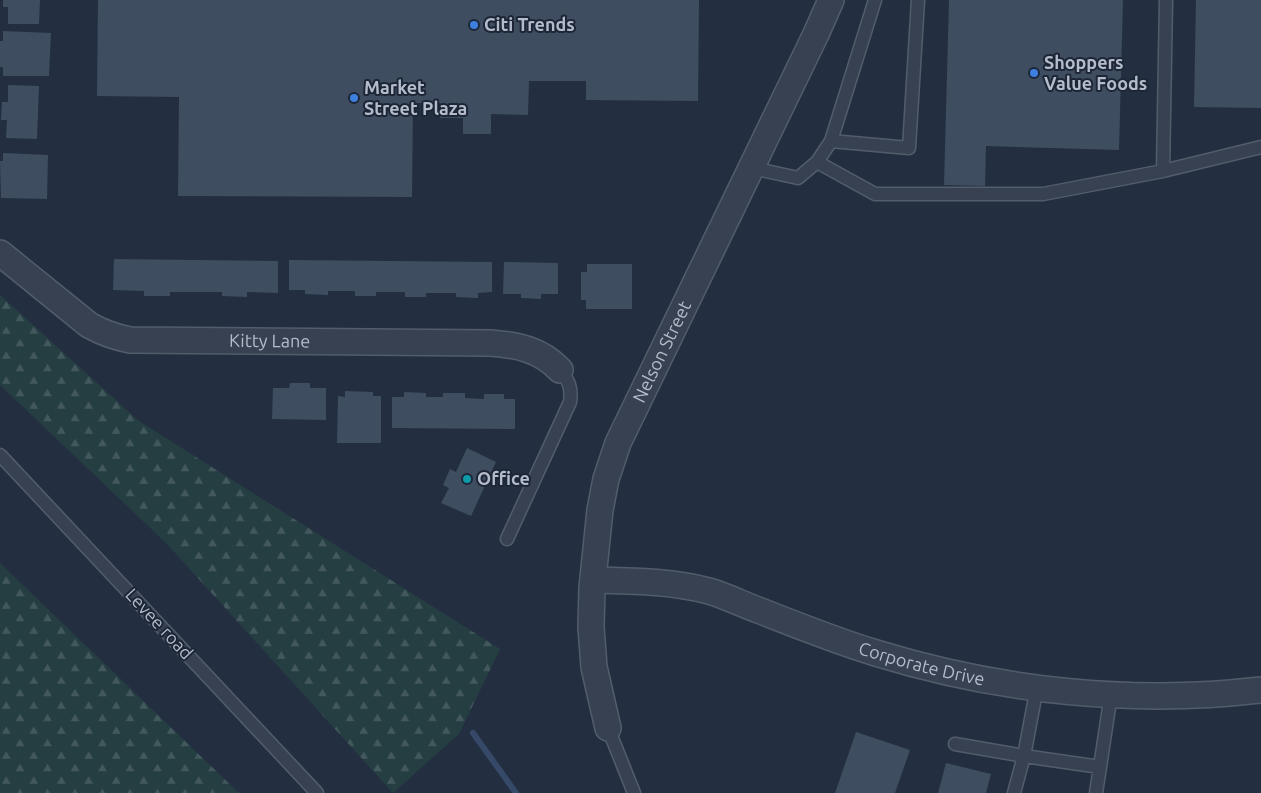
<svg xmlns="http://www.w3.org/2000/svg" width="1261" height="793" viewBox="0 0 1261 793" font-family="Ubuntu,sans-serif">
<defs>
<pattern id="forest-firs" width="22" height="20" patternUnits="userSpaceOnUse" patternTransform="scale(1.25)"><rect width="22" height="20" fill="#253e42"/><path d="M5 1l3.5 6h-7zM16 11l3.5 6h-7z" fill="#42585c"/></pattern>
</defs>
<rect width="100%" height="100%" fill="#232f41"/>
<path fill="url(#forest-firs)" d="M0,295l139,126 361,228 -41,85 -66,59 -226,-249 -167,-159z
M0,563l239,230h-239z"/>
<g fill="none" stroke-linecap="round" stroke-linejoin="round">
<path stroke="#364969" stroke-width="6" d="M473,733l43,60"/>
</g>
<path fill="#3f4d61" d="M3,0h37l-1,24h-31v-17h-5z
M98,0h601l-1,101 -112,-1v-19h-57l-1,34 -37,-1v20h-28v-16h-23v-15h-27l-1,94 -234,-1 1,-99 -82,-1z
M949,0h174l-4,150 -133,-4 -1,40 -41,-1z
M1196,0h65v108l-67,-1z
M3,31l48,2 -2,43h-46v-9h-3v-26h3z
M8,85l31,1 -2,53 -31,-1 1,-18h-6l1,-18h6z
M3,153l45,2 -1,44 -46,-1 -1,-37h3z
M114,259l164,2v32l-31,-1v5l-25,-1v-4h-52v4h-26v-5l-31,-1z
M289,260l203,2v30l-14,1v5l-22,-1v-4h-30v4h-21v-5h-29v4h-21v-5h-27v4l-23,-1v-4h-16z
M504,262l54,1v31h-17v5l-20,-1v-4h-18z
M587,264h45v45h-46v-9h-5v-28h6z
M290,383h20v5h16v32l-54,-1 1,-31h16z
M345,391l28,1v4h8v47h-44l1,-47 7,1z
M404,392l22,1v4h17v-4h22v5l19,1v-5h20v5h11v30l-123,-1v-31h12z
M467,448l29,14 -25,54 -30,-13 8,-15 -6,-3 7,-16 6,3z
M856,732l54,18 -15,43h-60z
M946,763l45,11 -5,19h-48z"/>
<g fill="none" stroke-linecap="round" stroke-linejoin="round">
<g stroke="#535c6b" stroke-width="15">
<path id="service" d="M1166,0l-3,171 98,-24
M831,141l78,7 9,-148
M817,162l58,32h168l120,-23
M752,168l46,10 19,-16 14,-21 44,-141
M0,455l317,338
M507,539l63,-137c2,-14 -1,-21 -10,-32
M1037,687l-13,69 76,11 11,-73
M608,728l26,65
M955,744l69,12 -10,37
M1096,793l4,-26"/>
</g>
<g stroke="#535c6b" stroke-width="28">
<g id="minor">
<path id="s1" d="M0,253l89,72c14,8 26,12 41,15l360,3c27,2 50,6 70,27"/>
<path id="s2" d="M593,580c39,1 78,1 116,11 17,5 33,13 49,19 39,15 78,31 118,43 123,38 257,52 385,37"/>
<path id="s3" d="M608,728l-14,-61 -3,-40 1,-39 8,-78 6,-31 12,-36 198,-409 15,-34"/>
</g>
</g>
<use href="#service" stroke="#384151" stroke-width="12"/>
<use href="#minor" stroke="#384151" stroke-width="25"/>
</g>
<g fill="#3f7fe0" stroke="#1d2636" stroke-width="2">
<circle cx="474" cy="25" r="5"/>
<circle cx="1034" cy="73" r="5"/>
<circle cx="354" cy="98" r="5"/>
</g>
<circle fill="#0f9aa8" stroke="#1d2636" stroke-width="2" cx="467" cy="479" r="5"/>
<g text-anchor="middle" stroke-width="4" stroke-linejoin="round" paint-order="stroke">
<g font-size="18" font-weight="bold" fill="#b4bccb" stroke="#1d2636" text-anchor="start">
<text x="484" y="31">Citi Trends</text>
<text x="1044" y="69">Shoppers<tspan x="1044" dy="21">Value Foods</tspan></text>
<text x="364" y="94">Market<tspan x="364" dy="21">Street Plaza</tspan></text>
<text x="477" y="485">Office</text>
</g>
<g font-size="18" fill="#b4bccb" stroke="#1d2636">
<text dy="6" stroke="none"><textPath href="#s1" startOffset="298">Kitty Lane</textPath></text>
<text dy="6" stroke="none"><textPath href="#s3" startOffset="391">Nelson Street</textPath></text>
<text transform="translate(159 624) rotate(47)" y="6">Levee road</text>
<text dy="6" stroke="none"><textPath href="#s2" startOffset="342">Corporate Drive</textPath></text>
</g>
</g>
</svg>
